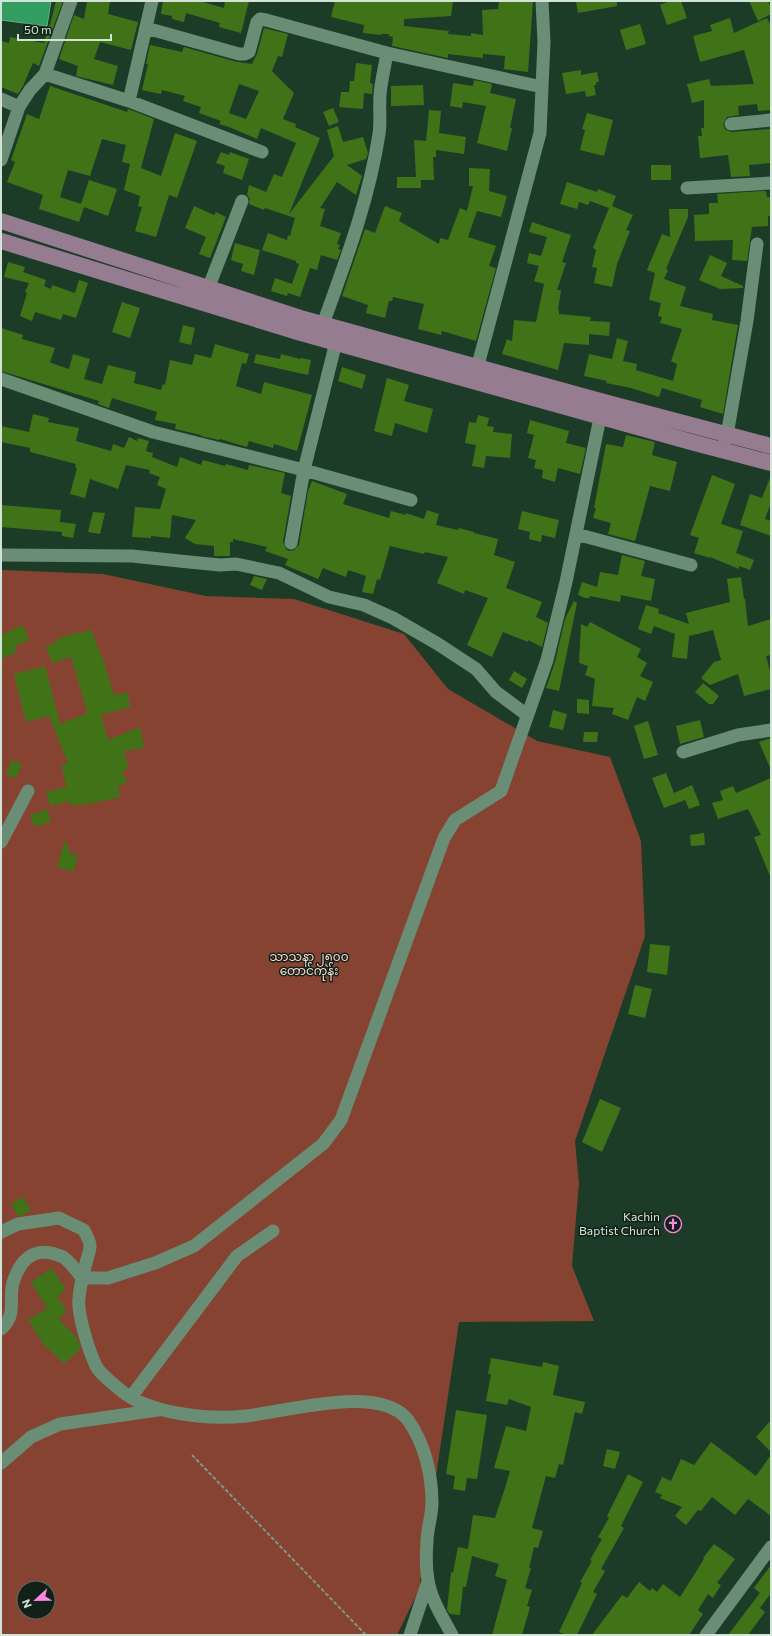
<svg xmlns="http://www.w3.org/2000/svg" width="772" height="1636" viewBox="0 0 772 1636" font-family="Commissioner,'Noto Sans Myanmar',sans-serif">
<rect width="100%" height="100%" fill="#1c3c28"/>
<path fill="#864332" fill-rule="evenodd" d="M1,570l102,4 103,22 88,3 110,35 44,55 89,52 73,16 31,84 4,95 -70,205 4,42 -7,83 22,55 -135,1 -40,268 -22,45h-396zM24,1588h24v24h-24z"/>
<path fill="#329c61" stroke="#62b284" d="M1,1h50l-4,25 -46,-6z"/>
<path fill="#407318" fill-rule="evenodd" d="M56,1h7l-24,65 -6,-3 -10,23 -5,8 -17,-7v-46l8,2 1,-6 34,6 5,-18h1z
M87,1h23l-2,13 30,8 -7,28 -31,-8 -6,17 24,7 -5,19 -37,-9 2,-10 -19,-7 15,-44 10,4z
M163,1h36l25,7 1,-7h24l-8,32 -22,-6 1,-4 -34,-10 -2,9 -12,-3v-3l-11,-2z
M335,1h118l-2,15 -47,3v7l45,5 -1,3 23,2v-3l12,2 -1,-25 16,-1 1,-8h34l-5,71 -24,-3 1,-13 -22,-2v4l-35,-4v4l-56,-12 1,-9 -4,-1v-2h-8v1l-18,-2 1,-8 -33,-8z
M576,1h41v5l-39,7z
M670,1h11l6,17 -20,7 -7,-20z
M749,1h19l3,7v6l-13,7z
M730,18l4,15 33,-15 4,8v84l-13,1 -1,-7 -19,2 1,9 -12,2 -4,7 2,5 6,3 39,-3 1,34 -22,2 1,11 -19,1 -3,-22 -28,3 -2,-22h4l-1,-8h3v-28l-12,3 -5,-19 22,-5 2,7 43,-2 -10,-34 -44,12 -7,-26 19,-5 -2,-6z
M640,24l6,20 -20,6 -6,-20z
M264,28l24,6 -6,23 -4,-1 -6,15 22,22 -11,26 13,5 -1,3 25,11 -31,76 45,-58 -7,-26 11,-4 5,16 20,-5 5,16 -2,6 -19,6 15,11 -6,19 -19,-13 -17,26 5,1 -5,17 21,7 -4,11 3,1 -2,4 3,1 -4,10 -16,-5 -4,15 -7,-2 -10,29 -12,-4 -1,3 -16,-5 4,-13 17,6 7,-20 -3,-1v-2l-34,-11 6,-17 19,7 1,-5 2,1 5,-18 -30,-10 -1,2 -15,-6 1,-5 -3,-4 2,-10 17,7 8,-18 8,3 14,-34 -35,-15 -4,11 -28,-12 -10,-3 2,-3 -22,-8 2,-6 -18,-6 2,-5 -23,-6 -1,4 -19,-4 6,-26h-2l4,-19 32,7 2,-5 53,15 15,2 5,-10zM239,84l20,7 -13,28 -17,-6z
M356,63l16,2 -2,18 3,1 -1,10 -8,-1 -1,16 -24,-2 2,-15h8l1,-11h4z
M581,70v5l16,-3 2,10h-3v3h-2l2,10 -10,2 -1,-6 -19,3 -4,-21z
M474,80l18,4 -2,9 26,6 -6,29h2l-5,23 -30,-8 9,-37 -23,-4 -1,6 -12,-2 3,-23 20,3z
M423,85l1,20 -33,1v-20z
M50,86l77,26 1,-3 26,10 -13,49 20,8 14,-43 22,8 -20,57 -8,-3 -13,42 -21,-6 7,-24 -4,-1 2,-10 -16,-6 6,-26 -8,-2 4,-17 -24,-6 -12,37 -22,-6 -8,27 21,7 8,-24 28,9 -9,27 -24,-9 -5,15 -40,-13 4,-14 -36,-13 8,-20 -4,-2 16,-46 12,5z
M333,108l6,14 -10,4 -6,-14z
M429,110l12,1 -2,22 27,4 -2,17 -28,-4v7h-3l1,23h-13v8h-24v-11h19l-2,-37 12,1z
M587,113l26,7 -9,36 -24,-6 5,-20 -3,-1z
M221,152l8,3 1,-3 19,7 -7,21 -19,-7 2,-7 -9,-3z
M651,165h20v15h-20z
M469,168l21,1 -1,22 18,5 -6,21 -24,-6 -9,26 28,9 -7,20 7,2 -20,73 -34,-10 -1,4 -23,-6 6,-25 -31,-7 -1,4h-3l-4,17 -19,-5 2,-8 -26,-9 23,-67 10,4 10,-27 17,7 -3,8 40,23 1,-6 8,2 12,-32 7,3 6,-25h-4z
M567,182l30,10 1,-3 18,7 -4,10 21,9 -7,15 4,1 -13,33 -5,23 -18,-4 3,-15 -5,-1 4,-17 -3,-2 16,-40 -19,-7 -2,4 -9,-3 -2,7 -17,-5z
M766,191l1,6h4v19h-3v10l-16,1 -5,34 -15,-1 1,-20 -38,1 -1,-26 15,-1v-11h9l-1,-9z
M194,206l20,9 2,-3 10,5 -16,41 -11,-4 7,-17 -21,-9z
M669,209h19v8l-22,52 2,1 -4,9 22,8 -6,19 33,8 -1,6 26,5 -15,89 -23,-7 2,-7 -40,-12 -3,9 -28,-9 -25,-5 1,-2 -23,-5 5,-22 23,5 5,-21 11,3 -5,20 14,3 -1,6 37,11 4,-17 -6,-3 11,-32 -22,-6 2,-6 -4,-1 3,-13 -12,-3 6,-27 -8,-3 15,-36 8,3z
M532,222l39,13 -9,27 4,1 -9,27h4l-3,20h1v4l32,3 -1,4 20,1 -1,14 -20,-2v11l-25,-2 -6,27 -56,-16 5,-15 5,2 2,-21 22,2 8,-38 -10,-3 5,-15 -12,-3 2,-10 12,3 6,-19 -18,-5z
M235,243l25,7 -6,25 -13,-4 2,-7 -12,-4z
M710,255l17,8 -6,13 22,10v2l-23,1 -21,-9z
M8,262l17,5 -2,5 23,8 -2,6 7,3 1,-4 23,8 4,-13 9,3 -12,35 -13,-4 -2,6 -26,-8 -3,9 -12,-5 7,-23 -2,-1 4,-9 -25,-6z
M122,302l18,6 -10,30 -18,-6z
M183,325l12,3 -4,17 -12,-3z
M1,328l22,7 -1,4 33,9 -5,14 1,1 18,6 4,-15 17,5 -6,20 18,5 6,-19 28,7 -2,11 27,7 2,-6 2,1 5,-25 22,5 3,-11 16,4 4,-14 34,10 -3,10 -4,-1 -6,23 25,8 3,-12 48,13 -15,56 -23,-7 -1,4 -24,-7 -2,6 -27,-8 -1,1 -18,-4v-1l-26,-6 1,-5 -21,-4 2,-8 -45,-14 -3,10 -11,-4 1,-3 -98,-30z
M256,354l24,5 1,-5 19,5 1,-1 10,2 -3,15 -54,-12z
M342,367l24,8 -4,14 -24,-8z
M387,378l22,7 -5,16 29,8 -6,24 -32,-10 -3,13 -18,-5z
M33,414l16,4 -1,4 31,6 -3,13 35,10 2,-7 11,4 5,-11 8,4 1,-3 11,3 -3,10 7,2 -1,4 25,10 3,-10 21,8 2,-5 22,6 1,-2 22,6 1,-5 36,8 -4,20 10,3 -8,46 3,7 3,2 5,-1 5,-5 9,-54 4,-10 35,13 -4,10 46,14 2,-7 15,4v-2l18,6 3,-9 12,4 -3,11 22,5 1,-2 15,4v1l24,6 -4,16 21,7 -9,26 36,14 -6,15 12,6 -6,24 -14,-7v2l-25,-10 -11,25 -25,-12 21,-47 -23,-8 -1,4 -27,-11 11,-26 -23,-5 -1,2 -34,-8 -10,34 -3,-1 -4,15 -11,-2 4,-16 -18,-6 -2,7 -23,-9 -5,11 -33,-14 3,-6 -23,-8 2,-4 -34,-8v3h-3v14h-16v-10l-19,-2 -10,-6 11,-18 -24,-5 -2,23 -19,-2v2l-19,-1 3,-30 25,2 6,-20 -9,-4 3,-8 -11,-4 1,-3 -24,-5 -8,24 -28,-10 -5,19 -15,-4 7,-26 -2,-1 1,-3 -46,-12v-4l-29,-6v-16l28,6z
M478,415l11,3 -2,8 7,1 -1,5 19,2 -2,24 -24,-2 -2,12 -12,-2 4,-21 -11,-2 4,-21 7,1z
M530,420l39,11 -3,12 20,5 -6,26 -22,-6 -3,14 -13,-4 1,-8 -9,-2 2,-8 -8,-2 6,-23 -7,-2z
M626,435l29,7 -3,13 25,7 -7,29 -20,-5 -15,55 -27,-7 3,-11 -18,-5 3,-10h-2l12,-64 17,3z
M712,475l23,9 -14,40 22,7 -7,22 18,7 -4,10 -11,-4v3l-29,-12v1l-16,-5 5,-15 -9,-3z
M770,478h1v25l-6,16 6,2v15l-31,-11 10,-31 12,4z
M1,505l60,5 -1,12 16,2 -3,14 -11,-2v-4l-61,-5z
M522,511l37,9 -4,18 -13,-3 -1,7 -12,-3 1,-7 -12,-3z
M93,512l12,1 -5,21 -12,-2z
M622,555l23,6 -4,15 14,3 -4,22 -31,-6 1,2 -1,5 -30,-6 -1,2h-4l-7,-3 4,-13 15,5 3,-15 18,3z
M254,576l13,3 -5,11 -12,-5z
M741,577l3,22h1l3,27 23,-7v36l-5,1 5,19v14l-27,7 -6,-22 -28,11 -9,-7 13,-16 7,-2 -8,-30 -24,6 -2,23 -15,-2 3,-23 -21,-8 -3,8 -13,-5 8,-24 13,4 -1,4 31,11 -3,-11 44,-11 -3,-23z
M574,601l3,2 -18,88 -13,-3 9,-26 10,-43z
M590,622l51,27 -4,8 10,6 -7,13 13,6 -8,19 -8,-4 -9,23 -16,-6 2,-6 -22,-2 3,-27 -10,-4 3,-9 -9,-3 2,-39 6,3z
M23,625l6,15 -14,6 2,6 -16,7v-24z
M91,629l10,27h1l12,39 13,-3 4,15 -30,8 7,25 32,-13 4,21 -20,3 5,18 -7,1 5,12 -9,4 2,11 -31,7v-1l-18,3 -1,-5 -20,5 -4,-14 21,-5 -6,-22 7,-2 -19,-47 -23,6 -12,-48 31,-8 15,58 26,-10v-2l1,-1 -16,-54 -19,6 -6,-17 10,-3 -1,-3 23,-8 1,2z
M514,671l13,8 -5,9 -13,-8z
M703,683l16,13 -6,8h-4l-14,-12z
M577,699l12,1v14l-12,-1z
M553,710l14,4 -4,16 -14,-3z
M700,720l4,17 -24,7 -4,-18z
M648,721l10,34 -14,4 -10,-33z
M584,732h14l-1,10h-14z
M771,738v32l-12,-28z
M12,760l10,4 -6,14 -10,-4z
M666,773l8,20 18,-8 8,20 -11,4 -4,-9 -21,8 -12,-30z
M771,778v98h-1l-16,-39 7,-2 -13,-26 -30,10 -6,-16 11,-3 -3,-9 13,-5 3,7z
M47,809l4,12 -16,6 -5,-12z
M704,833l1,12 -14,1 -1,-11z
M65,840l6,14 7,2 -5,16 -16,-5z
M650,944l20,2 -3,29 -20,-3z
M635,985l17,4 -7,29 -17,-4z
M600,1099l21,9 -19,44 -20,-10z
M23,1197l8,13 -8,5 -5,1 -7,-12z
M52,1268l14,22 -9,6 10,16 -9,6 19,20 4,10 -17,16 -18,-18 -1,1 -17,-27 19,-12 -16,-26z
M491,1358l51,9 1,-5 16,4 -6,29 32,7 -3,12 -7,-2 -12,53 -4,-1 -4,14 -9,-2 -14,52 11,3 -5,17 -4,-1 -5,21h2l-6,20 7,2 -5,16 3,1 -8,28h-30l15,-55 -12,-4 4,-12 -27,-8 -6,31h-3l-3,28 -10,-1 -3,-4 4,-38 2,1 5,-26 10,2 5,-34 22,3 10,-30 5,-17 -16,-3 12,-42 20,5 5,-24 -22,-8 -2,6 -21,-4 5,-27h-3z
M456,1410l31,5 -10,64 -10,-1 -2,13 -12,-2 2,-13 -9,-2z
M771,1420v32l-15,-15z
M711,1442l45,34 15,-21v61l-23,-17 -13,16 -23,-18 -11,14 -3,-1 -12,15 -11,-9 7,-9 -22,-9 2,-3 -7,-3 7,-15 9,4 10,-22 13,6z
M607,1449l13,3 -5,17 -12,-3z
M628,1474l15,8 -22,44 3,2 -23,41 4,2 -12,21 4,2 -20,41h-12l-6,-3 23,-49 -2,-1 12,-21 -2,-1 12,-21 -4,-2 11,-19 -2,-2z
M714,1544l21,15 -18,24 4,2 -8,13 -5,-4 -10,16 5,4 -14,21h-97l30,-40 5,3 12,-16 11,9 2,-3 5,4 6,-8 17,13 24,-38 -1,-1z
M771,1565v28l-11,15 5,4 -17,23h-20l32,-42 -6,-5z"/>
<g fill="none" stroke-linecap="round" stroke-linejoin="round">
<path stroke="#7f9787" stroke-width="2" stroke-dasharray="4 2" stroke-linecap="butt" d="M192,1455l174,180"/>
<path stroke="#6a8d75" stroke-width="13" d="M146,28l93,26h6l4,-2 8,-30 3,-3 6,1 121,33 155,34
M45,74l84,27 133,51
M1,99l18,8
M129,101l23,-100
M731,124l40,-4
M1,160l18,-53 11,-17 15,-16 26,-73
M687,188l84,-5
M208,289l34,-88
M323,324c22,-61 46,-124 56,-190 2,-12 0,-26 1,-39 1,-14 5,-29 7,-42
M475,376l65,-243 4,-91 -2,-41
M1,379l152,53 151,38 107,30
M724,444l3,-9 20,-114 10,-77
M576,534l115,31
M291,543l13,-73 34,-136
M1,555l131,1 57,6 31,3 16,-1 43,9 50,24 35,8 29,13 45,26 38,25 20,23 31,23
M683,752l55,-17 33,-5
M1,842l27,-51
M1,1232l17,-8 41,-6 25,12c2,5 6,11 6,16 0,6 -3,12 -4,17 -3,12 -6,23 -7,35 -2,16 10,53 17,68 4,8 15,16 22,22 28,26 90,32 128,28 40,-4 134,-33 162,4 17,24 24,55 24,83 0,13 -5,26 -5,39 -1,12 -1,27 1,38 3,20 15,38 24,55
M1,1329c17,-15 7,-30 12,-46 6,-21 19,-36 42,-29 2,1 6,2 8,3 7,5 14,14 19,21h26l47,-15 39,-17 129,-102 18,-24 103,-282 11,-18 46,-29 46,-131 19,-78 36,-174
M131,1397l106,-141 36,-25
M1,1463l30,-26 29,-13 98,-14
M410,1635l18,-54
M706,1635l65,-88"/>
<path stroke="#957c91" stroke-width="16" d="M1,221l303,98 300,83 167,44
M1,241l300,92 390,109 80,21"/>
</g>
<defs>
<g id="church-ring" transform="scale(0.9)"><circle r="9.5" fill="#122017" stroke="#fb87e5" stroke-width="1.5"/><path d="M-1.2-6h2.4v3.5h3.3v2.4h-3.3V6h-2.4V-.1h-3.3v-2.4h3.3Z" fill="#fb87e5"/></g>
</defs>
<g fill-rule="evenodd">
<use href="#church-ring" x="673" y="1224"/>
</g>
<g text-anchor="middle" stroke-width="3" stroke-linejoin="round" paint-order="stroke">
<g font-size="12" fill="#f7dcd5" stroke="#122017">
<text x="309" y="961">သာသနာ ၂၅၀၀<tspan x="309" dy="14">တောင်ကုန်း</tspan></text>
</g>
<g font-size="12" fill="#d2e4d7" stroke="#122017" text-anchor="end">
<text x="660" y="1221">Kachin<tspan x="660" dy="14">Baptist Church</tspan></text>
</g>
</g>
<rect width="772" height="1636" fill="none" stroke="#d2e4d7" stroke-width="4"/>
<g transform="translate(36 1600) rotate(248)"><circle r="19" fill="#122017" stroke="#5f6e64"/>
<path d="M0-3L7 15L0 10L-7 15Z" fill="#fb87e5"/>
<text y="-6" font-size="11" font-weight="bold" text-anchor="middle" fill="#d2e4d7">N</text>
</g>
<path d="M18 34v6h93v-6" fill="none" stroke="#d2e4d7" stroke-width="2"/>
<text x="24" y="34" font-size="12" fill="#d2e4d7" stroke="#122017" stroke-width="3" paint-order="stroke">50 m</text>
</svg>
